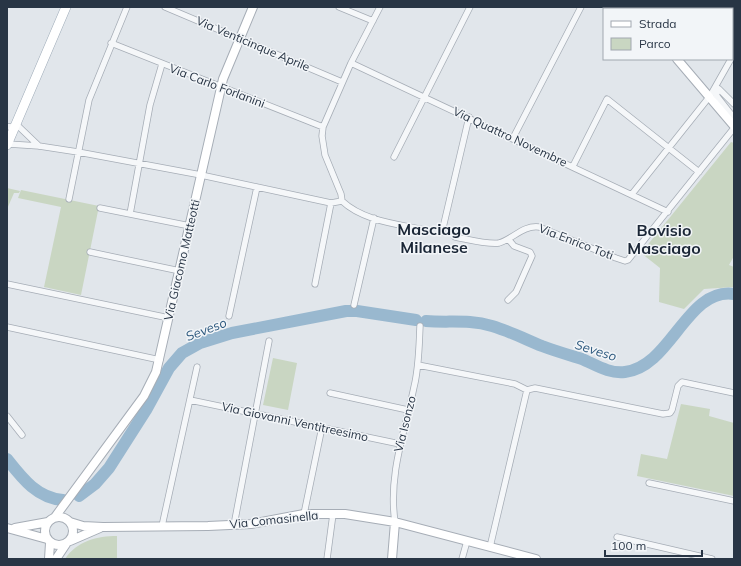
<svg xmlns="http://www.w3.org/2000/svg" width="741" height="566" viewBox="0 0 741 566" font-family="Mulish,sans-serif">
<rect width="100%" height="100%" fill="#e1e6eb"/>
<path fill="#c9d6c2" d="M731,142l3,1v113l-5,9 5,2v20l-30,2 -20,20 -25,-7 1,-34 -19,-15z
M7,188l13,3 -1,2h-5l-7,16z
M21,190l78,16 -18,89 -37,-8 17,-80 -43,-9z
M273,358l24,5 -9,47 -25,-5z
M681,404l29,5 -1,7 25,7v73l-97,-20 4,-22 26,5z
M117,536v23h-52c12,-18 32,-23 52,-23z"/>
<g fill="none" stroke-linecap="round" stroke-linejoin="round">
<path stroke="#99b8cf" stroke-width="12" d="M426,321c23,2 42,-2 66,5 17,5 33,13 50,20 13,5 27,9 40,13 14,6 27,15 43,13 46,-5 62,-85 109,-78
M7,459c15,19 30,39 56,41
M79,496l16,-12 14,-16 37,-58 23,-42 13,-15 18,-10 32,-10 114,-22h11l59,9"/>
<g stroke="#a6adb6" stroke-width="7">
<path id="street" d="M165,7l177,75
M339,7l34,14
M380,7l-29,56 -28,64 -1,9 3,19 16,39 1,7c21,20 56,23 83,29
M111,43l212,84
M351,63l317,149
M734,104l-15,-15 -3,6 18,23
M16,124l23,22
M7,127l8,-1
M513,138l68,-131
M8,144l31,2 39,6 123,23 130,28 11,-2
M394,157l76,-150
M573,166l34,-67 92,73
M632,194l78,-98 21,-37
M69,199l20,-99 38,-93
M100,208l90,18
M130,214l20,-109 12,-41
M442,232l27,-115
M455,237c11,2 34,8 44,6 14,-4 24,-18 40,-16l77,31 9,3 3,-1 106,-132
M90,252l90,19
M7,284l162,34
M315,284l16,-81
M508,300l8,-8 16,-36 -2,-4 -16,-6 -5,-6
M354,305l20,-87
M229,316l28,-129
M7,327l153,33
M418,365l97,19 12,6 8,-2 128,26 7,-1 2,-3 6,-24 4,-4 52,11
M330,393l78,17
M190,400l210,44
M7,416l15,19
M649,483l85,18
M304,514l18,-87
M395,522c-7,-47 10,-91 19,-135 5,-20 5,-40 6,-61
M234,525l35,-184
M162,526l35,-159
M617,537l95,22
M490,547l37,-157
M327,559l6,-45
M462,559l5,-18"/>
</g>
<g stroke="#a6adb6" stroke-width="10">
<path id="secondary" d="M631,7l1,2
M677,59l57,67
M45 531a14 14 0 1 1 28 0a14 14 0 1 1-28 0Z
M55,517l89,-121 12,-24 67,-293 30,-72
M70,522l13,4 20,1 105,-1 43,-2 53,-10h41l50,8 141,37
M7,528l40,11
M15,528l33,-6
M70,541l30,-13
M49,559l1,-16
M56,559l10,-15
M392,559l3,-37"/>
</g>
<g stroke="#9facb9" stroke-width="10">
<path id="primary" d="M7,145l59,-138"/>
</g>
<use href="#street" stroke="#f5f7f9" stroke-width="5.5"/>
<use href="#secondary" stroke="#fff" stroke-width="8"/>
<use href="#primary" stroke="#fff" stroke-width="9"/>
</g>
<g text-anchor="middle" stroke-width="3" stroke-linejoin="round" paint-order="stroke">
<g font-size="12" fill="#283545" stroke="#f2f5f8">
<text transform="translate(253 44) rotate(23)" y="4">Via Venticinque Aprile</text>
<text transform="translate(217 86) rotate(21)" y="4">Via Carlo Forlanini</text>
<text transform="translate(510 137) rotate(25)" y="4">Via Quattro Novembre</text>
<text transform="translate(576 242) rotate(21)" y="4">Via Enrico Toti</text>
<text transform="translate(182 260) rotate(-77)" y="4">Via Giacomo Matteotti</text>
<text transform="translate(295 422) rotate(12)" y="4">Via Giovanni Ventitreesimo</text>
<text transform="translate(405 424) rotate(-76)" y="4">Via Isonzo</text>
<text transform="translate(274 520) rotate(-6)" y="4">Via Comasinella</text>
</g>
<g font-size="13" font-style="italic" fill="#2d597e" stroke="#f2f5f8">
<text transform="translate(206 329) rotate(-21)" y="5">Seveso</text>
<text transform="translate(596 350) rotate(18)" y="5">Seveso</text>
</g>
<g font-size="16" font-weight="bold" fill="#1a2636" stroke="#f2f5f8">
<text x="434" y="235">Masciago<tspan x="434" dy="18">Milanese</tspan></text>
<text x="664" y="236">Bovisio<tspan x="664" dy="18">Masciago</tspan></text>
</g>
</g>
<rect width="741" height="566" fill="none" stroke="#283545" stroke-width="16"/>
<rect x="603" y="8" width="130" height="52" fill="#f2f5f8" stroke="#a1a8b0"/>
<rect x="611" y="21" width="20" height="6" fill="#ffffff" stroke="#a1a8b0"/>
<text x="639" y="28" font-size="12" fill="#283545">Strada</text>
<rect x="611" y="38" width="20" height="12" fill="#c9d6c2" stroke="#a1a8b0"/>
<text x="639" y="48" font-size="12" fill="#283545">Parco</text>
<path d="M605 550v6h97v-6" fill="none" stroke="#283545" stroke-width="2"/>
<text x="611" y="550" font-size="12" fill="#283545" stroke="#f2f5f8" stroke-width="3" paint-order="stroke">100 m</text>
</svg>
